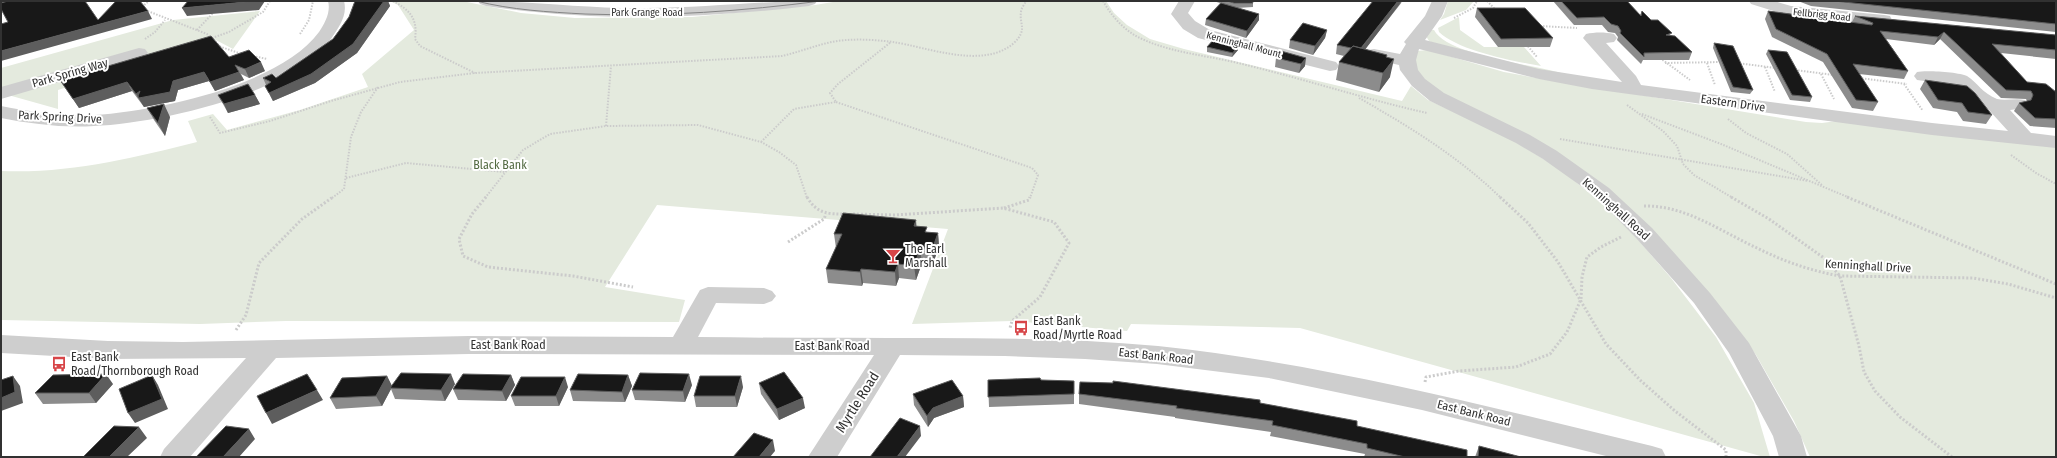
<svg xmlns="http://www.w3.org/2000/svg" width="2057" height="458" viewBox="0 0 2057 458" font-family="'Fira Sans Condensed',sans-serif">
<rect width="100%" height="100%" fill="#fff"/>
<path fill="#e4eade" d="M390,1h72l59,12 54,5 117,-1 123,-12 24,-4h267l8,12 13,12 23,14 34,10 218,52 9,-15 17,14 76,35 56,34 39,32 28,26 44,51 45,59 38,66 16,54h-6l-464,-129 -169,-4 -4,7 -115,-10 -100,3 36,-95 -291,-24 -52,82 80,13 -6,22 -393,-1 -86,3 -199,-4v-149c67,3 132,-13 196,-29l-9,-21 25,-7 14,16 73,-20 68,-23 -6,-13 52,-44 -16,-25z
M1448,1h26l-8,9 -26,10 4,-6z
M260,11l-27,38 -19,-10 -156,51v19l-57,-16v-25l172,-48z
M1459,17l1,13 24,17h40l17,19c-28,-5 -82,-15 -102,-34l-1,-4z
M1431,30h3c14,27 110,35 139,47l-15,-2 -125,-32 -4,-2 -3,-5z
M1428,50l76,22 38,7 264,43 16,1 15,-2 219,25v311h-246l-16,-36 -38,-66 -16,-22 -103,-117 -208,-131 -15,-19 2,-15z"/>
<g fill="none" stroke-linecap="round" stroke-linejoin="round">
<path stroke="#cbcbcb" stroke-width="2" stroke-dasharray="1.5 1.5" stroke-linecap="butt" d="M393,1c17,9 25,18 22,38l5,7 55,27
M1103,1c8,14 19,27 33,35 32,17 71,19 106,28 62,15 123,35 185,49
M1487,1l9,9
M142,7l7,-6
M145,10l62,24 14,13 21,7
M1454,18l19,-10 4,-7
M1540,26l37,2
M197,30l17,-18
M300,34l9,-14 4,-19
M212,38l17,-6 34,-20 7,-11
M145,39l10,-7 10,-12
M1526,44l11,13
M253,56l14,3
M1660,58l30,22
M1665,63l56,-1
M1707,63l8,22
M1737,63l39,5
M1765,67l10,25
M1795,70l39,5
M1821,74l13,25
M1859,78l48,6
M1904,84l19,27
M1359,98c51,29 100,59 142,100
M836,102l196,66 6,7 -8,23
M1627,105l36,26 14,15 6,18 11,11 39,23
M1642,114l79,30 129,54
M210,117l10,16 50,-12 61,-20 69,-19 75,-9 307,-17c22,-5 43,-15 65,-16 15,-1 31,0 46,2 34,5 90,28 121,1 14,-14 5,-18 7,-31 0,-4 4,-8 5,-11
M1728,119l18,14 41,21 36,32
M606,126l5,-60
M1560,139l248,42
M761,142l33,-33 42,-7 -6,-9 8,-9 53,-42
M2011,155l25,18 20,11
M346,178l60,-15 99,9
M332,198l12,-9 7,-52 10,-25 17,-25
M485,198l38,-48 27,-16 56,-8 92,-1 63,17 18,10 17,13 11,33"/>
<path stroke="#cbcbcb" stroke-width="3" stroke-dasharray="2 2" stroke-linecap="butt" d="M486,197l-14,17 -13,25 4,17 25,11 85,9 60,11
M807,197c10,17 21,17 39,17
M1500,197l28,26 30,39 48,82 34,36 35,31 51,39v7
M1731,197l38,22 55,39 16,18 19,70 5,26 11,19 25,26 52,40
M1847,197l209,87
M1644,206c41,-1 76,25 113,42 26,13 54,23 83,28l133,2 35,6 48,14
M1004,208l25,-8 1,-3
M853,214l42,1 108,-7 51,14 15,21 -29,54 -28,24 -2,7
M788,242l36,-23 2,-5
M236,330l10,-15 13,-52 43,-44 31,-22
M1425,382l1,-5 33,-6 57,-4 34,-13 17,-22 14,-33 1,-22 5,-20 14,-10 20,-10"/>
<path fill="#cecece" fill-rule="evenodd" d="M1,1h9l-2,3 -7,2z
M328,1h16c4,15 -6,27 -13,38 -39,55 -172,84 -237,87 -30,2 -63,-2 -93,-8v-12c30,6 63,10 93,9 64,-4 186,-30 225,-83 6,-9 12,-20 9,-31z
M478,1c57,0 113,8 169,7 57,0 113,-7 170,-7l-2,3 -6,2c-110,13 -213,16 -323,0l-6,-2z
M1179,1h16l-7,12 7,8 15,9 126,32 3,4 -3,4 -6,1 -132,-33 -15,-9 -12,-15z
M1432,1h16l-6,15 -17,24 114,29 83,13 -39,-44 3,-4c9,-2 19,-2 28,0l3,4 -3,4 -8,1 30,33 5,9 291,38 76,8 -20,-22 -20,-10 -13,-14 -38,-5 -3,-4 3,-4c8,-2 42,0 50,4 11,7 15,17 30,23 8,2 19,-1 28,1l2,4 -2,4 -15,2 21,23 25,3v12l-124,-13 -340,-46 -53,-10 -120,-30 -3,11 2,10 7,9 19,14 86,42 27,16 52,37 43,40 58,65 39,50 52,93 6,21h-28l-6,-21 -44,-83 -35,-50 -58,-65 -41,-42 -52,-37 -27,-16 -86,-42 -18,-15 -12,-16 -1,-5 -31,-7 -3,-4 3,-4 6,-1 26,5 6,-10 -2,-2 21,-26z
M1749,1h25l17,5 93,9 6,1 2,4 -2,4 -6,1 -94,-9 -39,-12z
M139,48l6,1 3,4 -3,4 -144,42v-12z
M708,287l56,1 8,3 4,5 -4,5 -8,3 -48,-1 -18,34c78,1 155,1 233,1 76,0 152,1 227,8 168,18 331,61 494,100l10,3 4,8h-56l-188,-47 -153,-32 -112,-14 -72,-5 -80,-3 -105,-1 -63,102h-29l66,-102 -405,-1 -193,4 -86,99h-30l4,-8 82,-91 -138,1 -107,-6v-18l107,6 75,1 286,-6 204,1 27,-47z"/>
<path stroke="#868686" stroke-width="1" d="M476,1c36,9 72,11 109,13 79,3 158,-3 236,-13"/>
</g>
<path fill="#8c8c8c" d="M355,1h33l2,5 -33,47 -42,30 -42,18 -8,-15 1,-1 -3,-7h13l57,-39 16,-22z
M1213,1h39l1,2v4l-16,1 22,12 -13,18 -41,-13 1,-6 14,-16z
M1553,1h74l13,14 2,-4 9,9 20,15 21,17 -3,8h-46l-2,4 -24,-24 1,-3 -3,-4 -7,-1 -6,-7h-28z
M1798,1h258v31l-245,-26z
M1402,2l-37,47 22,6 -1,2 4,20 -11,15 -43,-12 3,-18 5,-6 -8,-2 1,-9z
M1477,8l76,30 -3,9h-52l-23,-30z
M1768,11l84,11 3,-6 201,19v24l-55,-6 26,29 29,10v36l-26,-2 -16,-15 5,-8 8,-2 -1,-2 -25,-1 -61,-59 -6,6 -48,-6 22,32 -4,8 -45,-5 19,28 -5,9 -21,-3 -29,-46 -51,-25 -7,-18z
M1327,30l-2,8 -12,17 -24,-7 1,-8z
M1714,43l39,47 -3,4 -19,-2 -18,-44z
M1207,47l31,3 -6,7 -25,-5z
M1768,50l44,47 -2,5 -20,-2 -24,-46z
M1281,51l24,15 -6,7 -24,-6 1,-9z
M229,57l36,14 -16,7 -8,-4 3,6 -29,11 -6,-10 -31,9 -3,11 -31,6 -12,-16 -53,17 -13,-19 -6,-9z
M1925,80l67,35 -6,9 -23,-3 -6,-9 -24,-4 -13,-19z
M218,95h37l5,9 -32,9z
M147,108l23,9 -5,19 -11,-16z
M917,226l10,6 11,1 1,13 -6,18 -11,-1 -6,17 -17,-2 -3,8 -33,-3 -1,3 -34,-3 -2,-14 10,-21 -2,-14z
M511,375l4,10 -9,16 -48,-1 -5,-11z
M628,375l4,11 -7,16 -52,-1 -3,-11z
M387,376l5,10 63,-2 -10,17 -50,-2 -4,-10 -9,17 -46,3 -6,-11z
M988,380l86,1v23l-85,3z
M759,383l46,25 -26,12 -18,-26z
M113,384l-17,19 -53,1 -8,-11z
M692,385l-7,17 -50,-2 -3,-10z
M568,387l-9,19h-44l-4,-10z
M743,387l-6,20h-41l-2,-11z
M913,394l50,2 1,11 -30,11 -6,9 -14,-22z
M1079,394l181,9 97,23 110,31h-103l1,-3 -95,-18 1,-4 -96,-14v-1l-96,-13z
M1479,446l42,11h-46z"/>
<path fill="#5d5d5d" d="M256,1h9l-6,9 -72,6 -5,-8z
M384,1h4l2,5 -33,47 -42,30 -42,18 -4,-8z
M1398,1h4l-44,58 2,-9z
M148,11l4,8 -151,42v-10z
M1259,14v6l-13,18 1,-7z
M1327,30l-2,8 -12,17 2,-9z
M1944,32l-4,7 -6,6 4,-8z
M1238,45v5l-6,7 1,-4z
M1387,55l-4,18 11,-14 -4,18 -11,15 7,-35z
M1306,58l-1,8 -6,7 2,-9z
M261,62l4,9 -16,7 -4,-9z
M204,72l5,9 -31,9 -3,11 -31,6 -8,-13 4,-3z
M239,72l5,8 -29,11 -5,-9z
M127,82l5,9 -53,17 -6,-9z
M255,95l5,9 -32,9 -4,-9z
M164,104l6,13 -5,19 -7,-13z
M916,220l1,13 -3,-7z
M938,233l1,13 -6,18 -1,-14z
M920,249l2,14 -6,17 -2,-14z
M898,264l1,14 -3,8 -1,-14z
M861,269l2,14 -1,3 -2,-14z
M106,374l7,10 -17,19 -7,-10z
M451,374l4,10 -10,17 -4,-11z
M689,374l3,11 -7,17 -2,-11z
M152,375l6,10 10,24 -33,14 -7,-10z
M511,375l4,10 -9,16 -4,-10z
M628,375l4,11 -7,16 -3,-10z
M13,376l7,10 3,17 -22,8v-13z
M387,376l5,10 -2,2 1,1 -9,17 -6,-10z
M741,376l2,11 -6,20 -2,-11z
M565,377l3,10 -9,19 -3,-10z
M317,390l6,10 -51,24 -6,-11z
M963,396l1,11 -30,11 -6,9 -1,-11 6,-8z
M803,398l2,10 -26,12 -2,-11z
M920,426l1,10 -16,21h-8z
M139,427l8,11 -20,19h-18z
M249,429l6,10 -16,18h-16z
M773,440l2,11 -5,6h-11z"/>
<path fill="#181818" stroke="#5d5d5d" d="M8,1h77l13,19 18,-19h24l8,10 -147,40v-27l7,-2 -7,-13v-6z
M188,1h68l-74,7z
M355,1h29l-31,43 -42,30 -42,19 -4,-7 6,-4 -8,-4 9,-4 4,4 57,-39 16,-22z
M1227,1h25l1,2h-19z
M1373,1h25l-37,47 -8,-2 -2,2 -14,-3z
M1561,1h66l14,15 1,-5 9,9h7l14,13 -6,2 9,1 17,16 -48,1v4l-24,-24 1,-2 -3,-5 -7,-2 -7,-7 -27,1z
M1834,1h222v23z
M1221,3l38,11 -12,17 -41,-12z
M1477,8h48l28,30 -52,1z
M1768,11l104,14 1,-2 -18,-7 201,19v15l-64,-6 35,38 19,2 10,8v27l-21,-1 -16,-15 12,-3 2,-5 -2,-4 -25,-1 -62,-58 -6,5 -58,-6 28,40 -55,-7 25,38 -22,-2 -29,-46 -51,-25z
M1303,23l24,7 -12,16 -25,-6z
M211,36l18,21 20,-7 12,12 -16,7 -10,-4 4,7 -29,10 -6,-10 -31,9 -3,11 -31,6 -1,-2 2,-5 -4,3 -9,-12 -54,17 -13,-19z
M1214,39l24,6 -5,8 -26,-6z
M1714,43l19,3 20,44 -20,-3z
M1353,46l34,9 -1,2 8,2 -11,14 -44,-11z
M1768,50l19,2 25,45 -20,-2z
M1281,51l25,7 -5,6 -25,-6z
M1925,80l42,6 8,7 17,22 -24,-3 -6,-9 -24,-3z
M248,84l7,11 -31,9 -6,-9z
M164,104l-6,19 -11,-15z
M843,213l73,7 -2,6 13,1 -2,5 13,1 -6,17 -12,-1 -6,17 -16,-2 -3,8 -34,-3 -1,3 -34,-3 16,-35h-8z
M784,372l19,26 -26,11 -18,-26z
M401,373l50,1 -10,16 -51,-2z
M640,373l49,1 -6,17 -51,-1z
M106,374l-17,19h-54l18,-18z
M307,374l10,16 -51,23 -9,-17z
M463,374l48,1 -9,16 -49,-2z
M578,374l50,1 -6,17 -52,-2z
M152,375l10,24 -34,14 -9,-24z
M13,376l2,16 -14,6v-18z
M387,376l-11,20 -46,2 12,-20z
M700,376h41l-6,20h-41z
M521,377h44l-9,19h-45z
M1040,378l1,2 33,1v13l-86,3v-17z
M952,380l11,16 -30,12 -6,8 -14,-22z
M1113,381l147,19v3l97,18v5l110,24v7h-62l-38,-9v-4l-95,-19 1,-4 -97,-13 1,-2 -98,-12 1,-12 33,1z
M900,418l20,8 -23,31h-27z
M114,426l25,1 -30,30h-26z
M226,426l23,3 -26,28h-27z
M754,433l19,7 -14,17h-26z
M1479,446l42,11h-43z"/>
<defs>
<g id="bar-bare" transform="scale(1.2)"><path d="M-6-5H6L.8 .8V4.5H3.5V6h-7V4.5H-.8V.8Z" fill="#d74548" stroke="#fff" stroke-width="2.5" paint-order="stroke"/></g>
<g id="bus-bare" transform="scale(1.2)"><path d="M-5-6H5V4H4V6H2V4H-2V6H-4V4H-5ZM-3.5-4V0h7V-4ZM-3.5 1.2v1.5H-2V1.2ZM2 1.2v1.5H3.5V1.2Z" fill="#d74548" stroke="#fff" stroke-width="2.5" paint-order="stroke"/></g>
</defs>
<g fill-rule="evenodd">
<use href="#bar-bare" x="893" y="256"/>
<use href="#bus-bare" x="1021" y="328"/>
<use href="#bus-bare" x="59" y="364"/>
</g>
<g text-anchor="middle" stroke-width="4" stroke-linejoin="round" paint-order="stroke">
<g font-size="10" fill="#313131" stroke="#fff">
<text x="647" y="16">Park Grange Road</text>
<text transform="translate(1822 14) rotate(6)" y="4">Fellbrigg Road</text>
<text transform="translate(1244 44) rotate(15)" y="4">Kenninghall Mount</text>
</g>
<g font-size="12" fill="#313131" stroke="#fff">
<text transform="translate(70 73) rotate(-16)" y="4">Park Spring Way</text>
<text transform="translate(1733 103) rotate(8)" y="4">Eastern Drive</text>
<text transform="translate(60 117) rotate(3)" y="4">Park Spring Drive</text>
<text transform="translate(1616 209) rotate(42)" y="4">Kenninghall Road</text>
<text transform="translate(1868 266) rotate(3)" y="4">Kenninghall Drive</text>
<text x="508" y="349">East Bank Road</text>
<text x="832" y="350">East Bank Road</text>
<text transform="translate(1156 356) rotate(6)" y="4">East Bank Road</text>
<text transform="translate(1474 413) rotate(14)" y="4">East Bank Road</text>
</g>
<g font-size="12" fill="#536a42" stroke="#fff">
<text x="500" y="169">Black Bank</text>
</g>
<g font-size="12" fill="#313131" stroke="#fff" text-anchor="start">
<text x="905" y="253">The Earl<tspan x="905" dy="14">Marshall</tspan></text>
<text x="1033" y="325">East Bank<tspan x="1033" dy="14">Road/Myrtle Road</tspan></text>
<text x="71" y="361">East Bank<tspan x="71" dy="14">Road/Thornborough Road</tspan></text>
</g>
<g font-size="14" fill="#313131" stroke="#fff">
<text transform="translate(857 402) rotate(-58)" y="5">Myrtle Road</text>
</g>
</g>
<rect width="2057" height="458" fill="none" stroke="#313131" stroke-width="4"/>
</svg>
